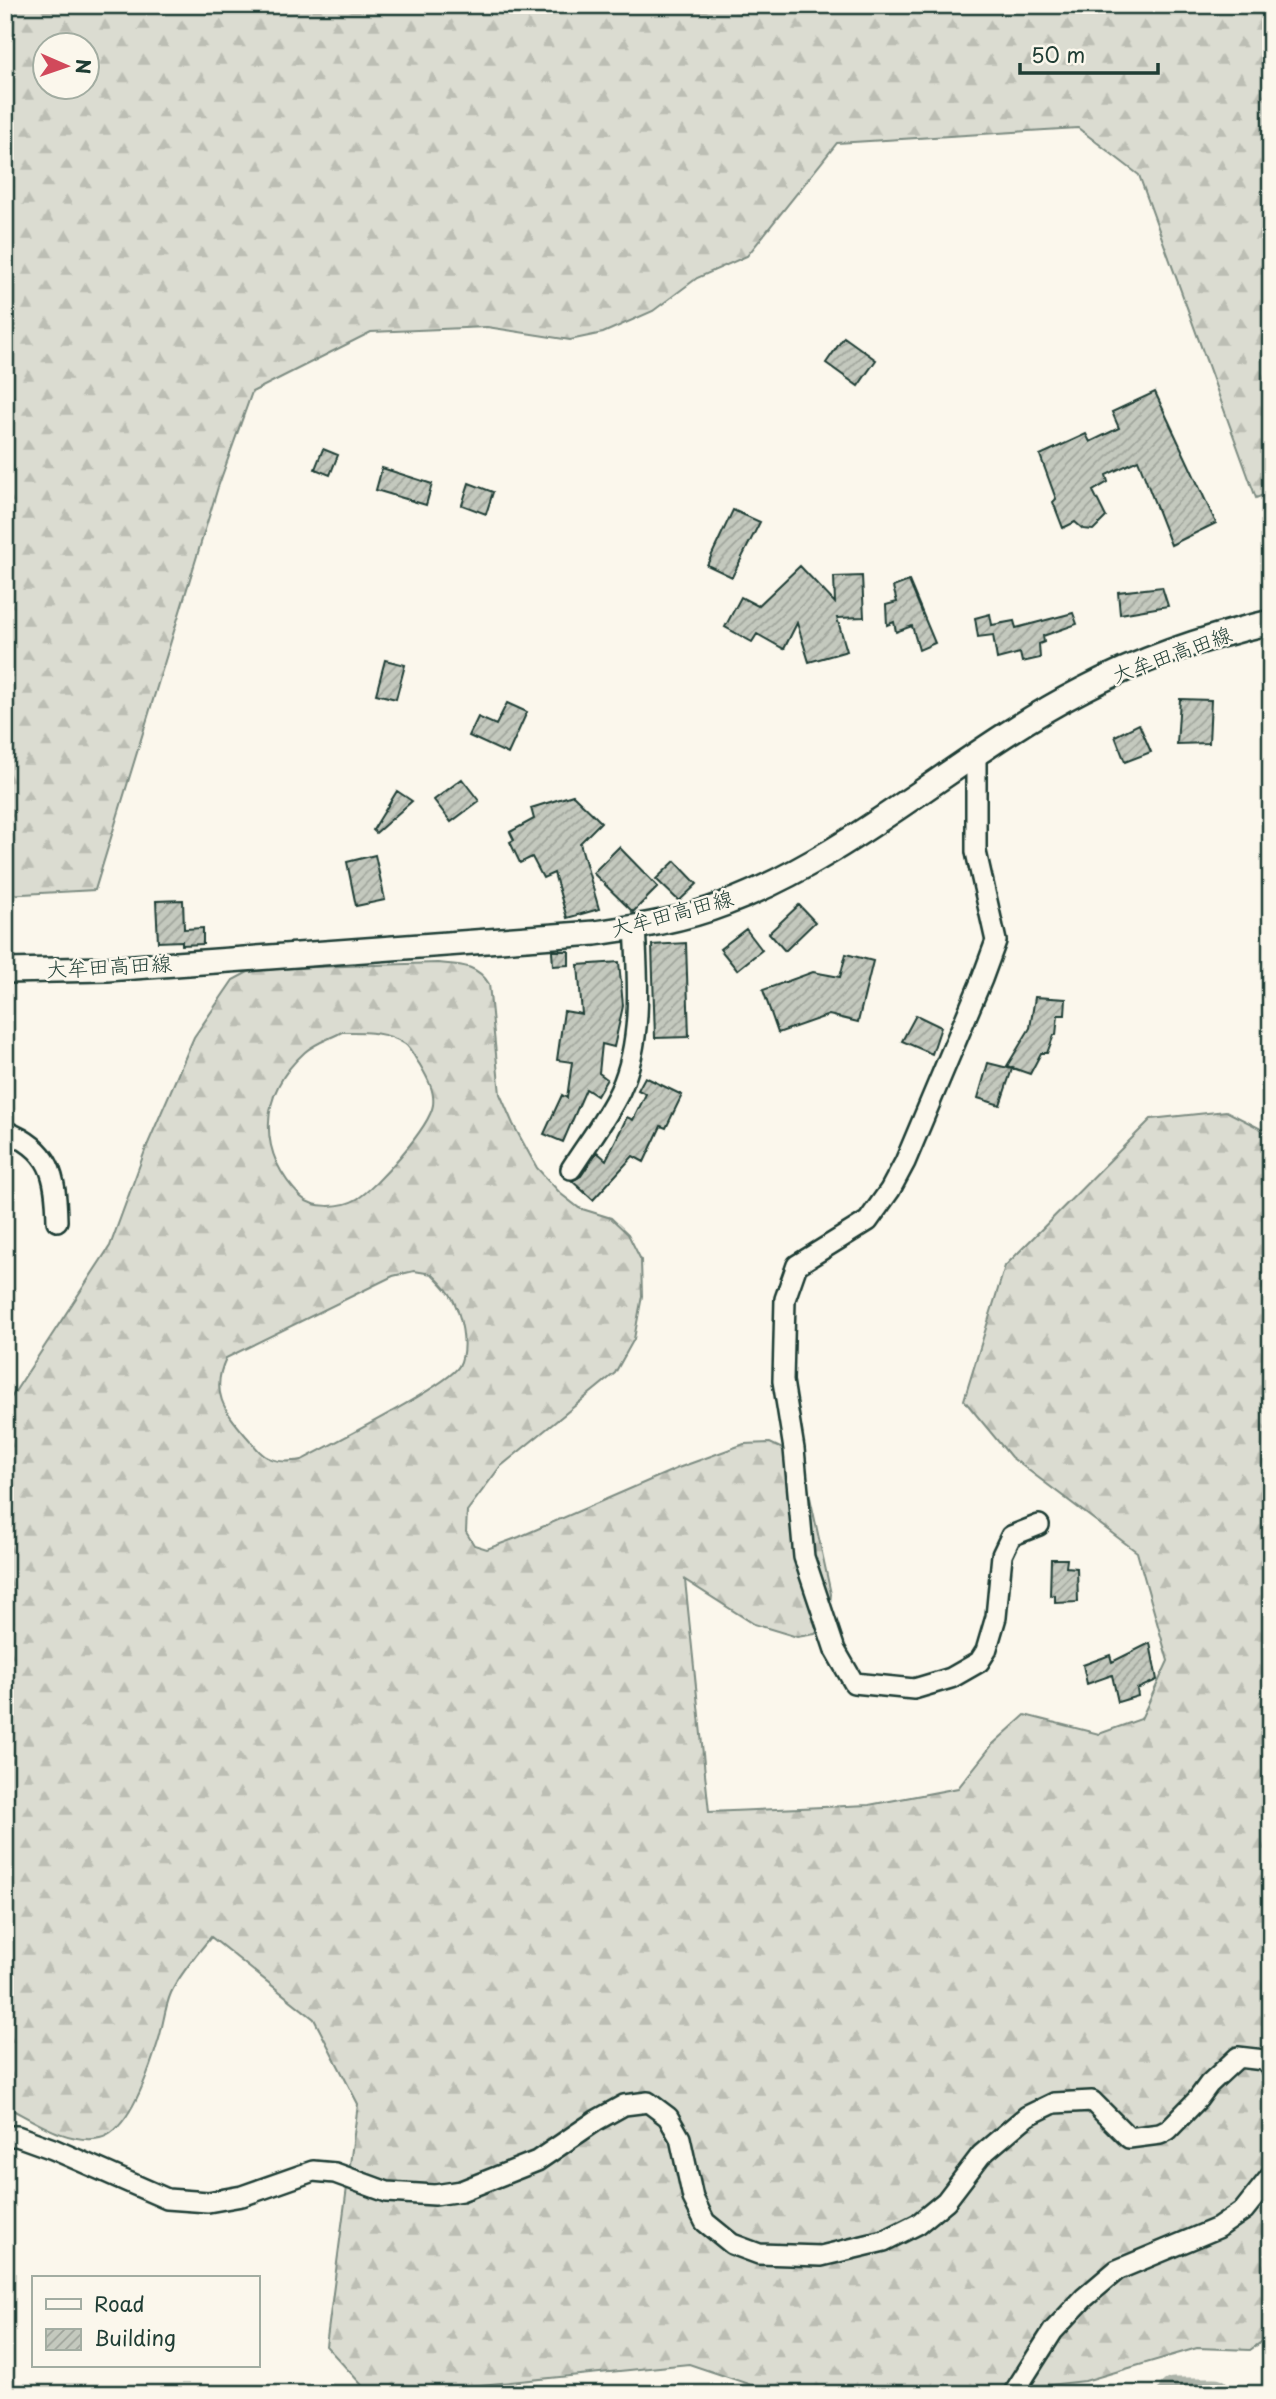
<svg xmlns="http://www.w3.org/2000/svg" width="1276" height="2399" viewBox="0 0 1276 2399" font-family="'Playpen Sans','Klee One',sans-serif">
<defs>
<pattern id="forest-firs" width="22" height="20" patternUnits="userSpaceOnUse" patternTransform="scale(1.75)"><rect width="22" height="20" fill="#dbdcd1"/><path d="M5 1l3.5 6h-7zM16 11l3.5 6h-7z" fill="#bcbeb4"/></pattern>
<pattern id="building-hatch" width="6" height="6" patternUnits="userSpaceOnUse" patternTransform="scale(1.75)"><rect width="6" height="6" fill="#c4c9be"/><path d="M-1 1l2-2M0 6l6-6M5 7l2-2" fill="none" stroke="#9fa49b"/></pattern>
</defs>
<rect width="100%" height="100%" fill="#fbf7ec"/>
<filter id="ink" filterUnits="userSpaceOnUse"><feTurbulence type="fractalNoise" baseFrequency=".0143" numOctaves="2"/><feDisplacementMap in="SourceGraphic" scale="14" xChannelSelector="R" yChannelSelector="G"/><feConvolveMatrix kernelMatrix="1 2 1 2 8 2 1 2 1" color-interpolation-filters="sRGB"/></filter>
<g filter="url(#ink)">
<path fill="url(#forest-firs)" stroke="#7d8c82" stroke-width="2" fill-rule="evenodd" d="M5,5h1266v487l-15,6 -117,-323 -61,-47 -241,15 -90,113 -50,22 -44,33 -50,22 -33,7 -83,-13 -116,5 -119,60 -34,95 -123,403 -90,5zM46,46h42v42h-42z
M437,963c21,2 39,0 52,21l11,110 13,30 24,44 24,26 18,14 32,10 17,16 13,26 1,36 -8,43 -19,34 -115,94 -33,44 -1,21 8,13 13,4 32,-12 159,-69 66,-24 26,-1 13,6 20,16 28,129 -3,28 -13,12 -18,3 -43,-13 -69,-44 24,232 160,-7 89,-17 35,-44 32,-29 74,19 42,-15 27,-58 -31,-109 -126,-95 -47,-57 41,-134 146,-147 75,-8 45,23v1201l-21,15 -53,-2 -112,33 -117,13h-190l-89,-30 -297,30h-22l-44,-48 32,-242 -44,-85 -103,-82c-10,12 -34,42 -40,56 -7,16 -8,36 -14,52 -8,26 -28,87 -57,93 -32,7 -67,-18 -95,-32v-699l105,-161 36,-98 48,-111 39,-57 15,-8 36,-4zM342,1032c21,0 45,-1 63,12 6,4 10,15 15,21 7,12 15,26 13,40 -3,21 -57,83 -76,94 -15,9 -44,10 -56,-2 -44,-44 -43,-103 4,-145 10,-9 26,-14 37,-20zM414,1271l18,3c6,6 13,13 18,20 11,18 19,53 9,72 -10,19 -130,79 -157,94 -13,2 -25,3 -37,-4 -7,-4 -13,-14 -19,-20 -22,-26 -36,-44 -20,-78l167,-82z"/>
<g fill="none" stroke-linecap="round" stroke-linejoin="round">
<path stroke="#adb4aa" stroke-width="33" d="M1174,2394h41"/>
</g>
<path fill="url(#building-hatch)" stroke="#1f3d34" stroke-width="2" d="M844,337l32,23 -18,26 -32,-23z
M1155,392l61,131 -45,22 -33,-85 -32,15 2,7 -15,9 13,26 -13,13 -10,-1 -8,-7 -12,6 -10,-26 3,-3 -16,-44 46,-21 4,8 29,-14 -7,-16z
M323,449l15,6 -8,20 -15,-6z
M382,468l50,16 -6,21 -50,-15z
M469,483l24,9 -7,22 -24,-9z
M733,510l27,12 -28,55 -25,-12z
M800,566l35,37 -1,-26 28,-1 2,41 -27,1 10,33 -38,11 -12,-39 -13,26 -27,-15 -5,8 -27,-15 16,-30 17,9z
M909,581l26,62 -16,7 -7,-24 -16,6 -2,-10 -7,3 -1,-20 11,-3 -4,-15z
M1162,587l6,19 -48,8 -2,-22z
M1073,613l4,11 -34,12 1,6 -5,2 1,14 -18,4 -2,-9 -23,6 -4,-24 -15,2 -3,-19 15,-4 2,11 22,-4 2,7z
M385,660l20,5 -9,34 -20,-5z
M1180,699l31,1 -2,43 -32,1z
M507,703l20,9 -19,42 -39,-18 9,-19 18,8z
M1139,724l12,28 -26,10 -10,-26z
M462,779l17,22 -28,21 -17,-22z
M397,791l15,10 -36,32 -3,-3z
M573,795l28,27 -21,21 19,66 -32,9 -13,-45 -11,5 -11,-21 -12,6 -10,-21 4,-2 -4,-8 24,-13 -3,-11z
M619,847l39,40 -25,25 -40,-39z
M375,855l10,45 -29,6 -9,-44z
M675,861l22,23 -18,17 -23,-22z
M183,900l1,29 19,-1v16l-21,1v-4l-24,1 -2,-41z
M799,905l16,17 -30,29 -16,-18z
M746,929l16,21 -25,20 -17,-21z
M686,943l3,94 -34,1 -3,-93z
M552,951h17v14l-16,1z
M846,954l27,7 -15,61 -29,-7 -51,18 -15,-43 50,-18 27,5z
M619,962l4,44 -9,41 -12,-3 -3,29 8,6 -10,17 -11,-7 -23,53 -19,-8 18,-39 5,3 5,-36 -15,-2 7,-49 18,3 -4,-49z
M1035,997l31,2 -1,16h-7l-2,20h-2l-7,18h-6l-11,21 -23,-8 23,-38z
M916,1015l25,12 -9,27 -30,-13z
M988,1063l24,6 -12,36 -22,-7z
M645,1077l37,18 -16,33 -5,-2 -17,36 -11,-6 -40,44 -21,-19 9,-5 16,-24 9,8 21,-43 6,3 13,-26 -8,-4z
M1051,1559h16l-1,8 11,1 1,34 -23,1v-8l-5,1z
M1150,1643l7,37 -20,9 1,7 -20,6 -6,-27 -25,9 -4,-19 27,-10 2,7z"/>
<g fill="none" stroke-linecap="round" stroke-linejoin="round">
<g stroke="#1f3d34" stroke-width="24">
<path id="minor" d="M976,755v97l20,89 -14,38 -77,183 -15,28 -22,31 -71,44 -12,34 -2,82 11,68 10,108 31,93 19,33 60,6 37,-11 28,-16 7,-11 10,-34 6,-62 9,-19 28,-11
M5,1131c46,18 51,44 52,90
M571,1169c16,-25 36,-51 49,-78 23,-50 18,-110 15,-164
M5,2136h12l36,13 114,50 41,3 34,-6 71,-25 22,2 52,19 48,3 26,-4 76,-30 60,-41 27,-15 24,-3 20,15 12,21 13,60 12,24 27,22 27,10 62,2 63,-15 34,-17 28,-23 35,-46 46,-39 27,-13 38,-2 37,37 31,-4 8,-4 30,-31 11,-15 29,-27 26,3 7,8
M1013,2394l40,-63 31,-33 33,-28 101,-42 26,-18 27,-34"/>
</g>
<g stroke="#1f3d34" stroke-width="28">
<path id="major" d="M5,971l102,-2 488,-36c43,-6 88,-13 129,-29 131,-49 235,-151 358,-214 59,-31 124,-53 189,-68"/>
</g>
<use href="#minor" stroke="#fbf7ec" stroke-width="19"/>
<use href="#major" stroke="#fbf7ec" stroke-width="23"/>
</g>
</g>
<g text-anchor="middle" stroke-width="5" stroke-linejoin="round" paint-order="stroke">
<g font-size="21" fill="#1f3d34" stroke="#fbf7ec">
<text transform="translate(1172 655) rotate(-20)" y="7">大牟田高田線</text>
<text transform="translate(672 914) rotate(-15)" y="7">大牟田高田線</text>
<text transform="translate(109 967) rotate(-3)" y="7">大牟田高田線</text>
</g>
</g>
<rect width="1276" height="2399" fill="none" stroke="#fbf7ec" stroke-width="28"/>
<rect x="14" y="14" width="1248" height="2371" fill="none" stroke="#1f3d34" stroke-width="2.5" filter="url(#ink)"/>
<rect x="32" y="2276" width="228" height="91" fill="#fbf7ec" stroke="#a3ada2" stroke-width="2"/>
<rect x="46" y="2299" width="35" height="10" fill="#fbf7ec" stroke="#a3ada2" stroke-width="2"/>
<text x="94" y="2312" font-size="21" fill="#1f3d34">Road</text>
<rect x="46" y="2329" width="35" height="21" fill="url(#building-hatch)" stroke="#a3ada2" stroke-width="2"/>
<text x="94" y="2346" font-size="21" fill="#1f3d34">Building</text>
<g transform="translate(66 66) rotate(92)"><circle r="33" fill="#fbf7ec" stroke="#a3ada2" stroke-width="2"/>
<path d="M0-5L12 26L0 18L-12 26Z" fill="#d1495b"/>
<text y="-10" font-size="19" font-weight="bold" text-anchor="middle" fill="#1f3d34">N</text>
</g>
<path d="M1020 63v10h138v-10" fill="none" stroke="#1f3d34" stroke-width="3.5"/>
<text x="1031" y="63" font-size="21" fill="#1f3d34" stroke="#fbf7ec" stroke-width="5" paint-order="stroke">50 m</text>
</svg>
